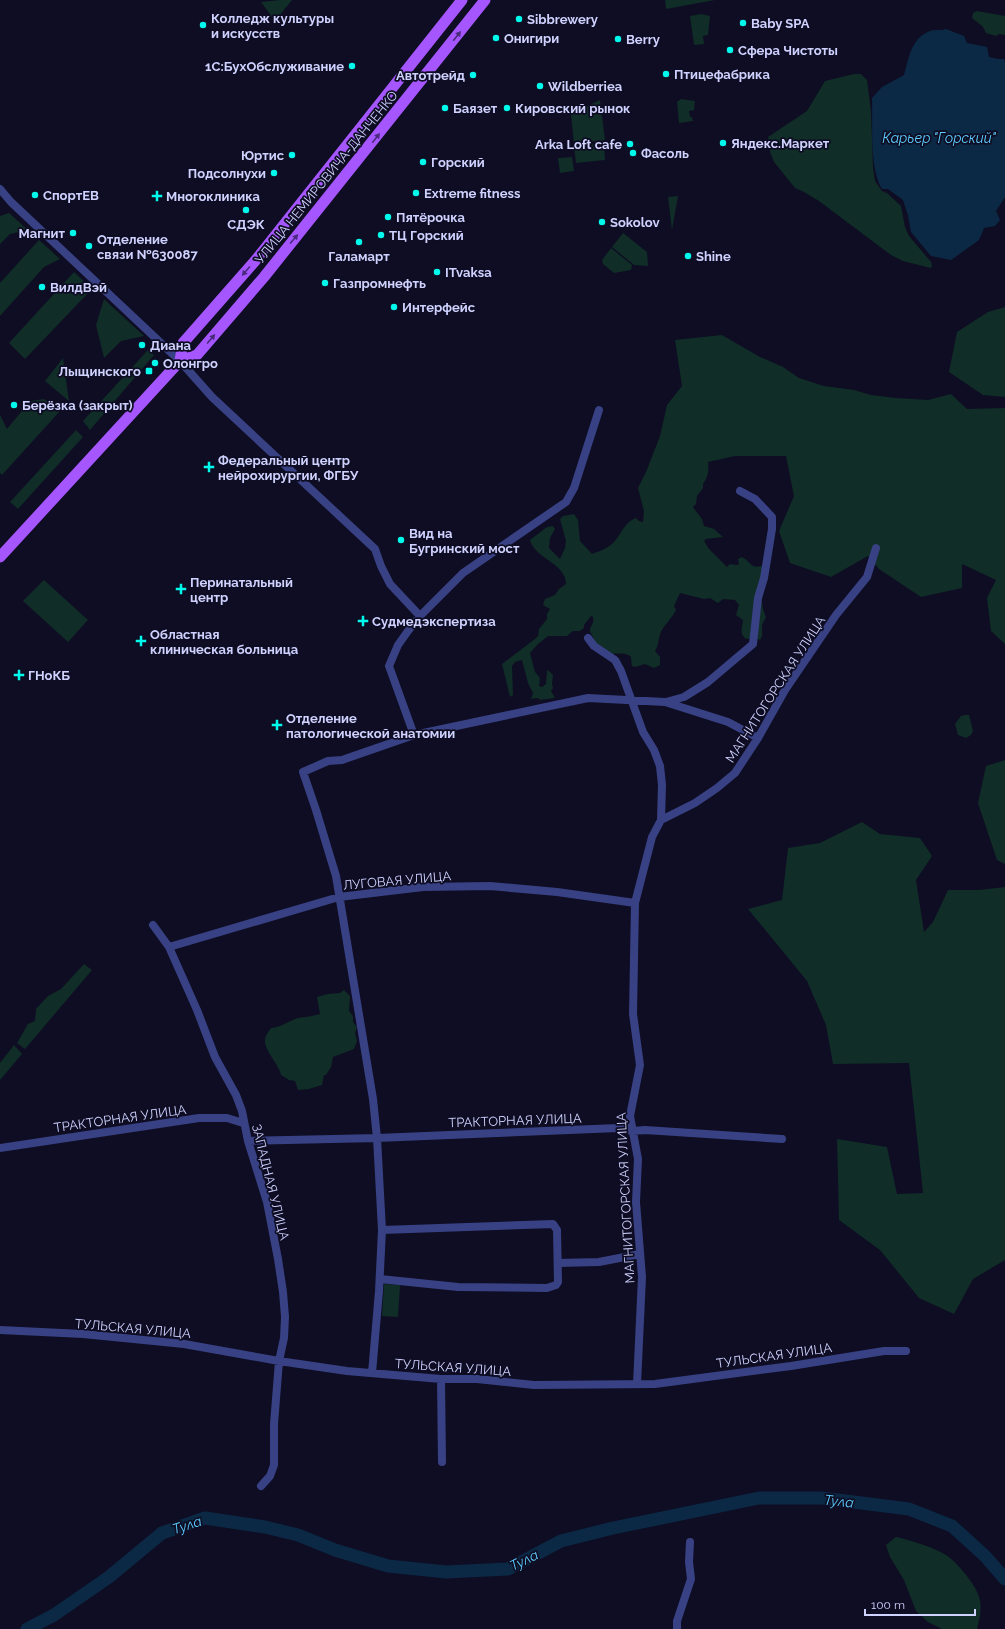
<svg xmlns="http://www.w3.org/2000/svg" width="1005" height="1629" viewBox="0 0 1005 1629" font-family="Raleway,sans-serif">
<rect width="100%" height="100%" fill="#0e0d23"/>
<path fill="#102d27" d="M280,0h12l-17,21 -14,-19z
M665,0h50l-49,9z
M977,11l28,5v19l-6,-1 -3,2 -10,-3 -3,-6 -11,-9 1,-5z
M701,14l9,2 -2,19 -5,1 1,8 -10,1 -4,-29z
M854,74h7l6,6 4,31 2,57 2,13 7,10 5,2 14,13 4,21 4,9 22,26 1,4 -1,2 -28,-7 -12,-6 -72,-54 -15,-9 -9,-4 -21,-26 -4,-10 -2,-15 39,-26 18,-30z
M681,99l14,2 -1,9 -5,1 1,6h2l1,4 -14,2 -2,-21z
M600,100l5,40 -31,4 -3,-30z
M604,143l1,17 -29,3 -2,-17z
M572,157l2,14 -14,2 -2,-15z
M678,196l-6,34 -4,-33z
M9,213l19,17 -18,4 -10,10v-28z
M623,233l24,19 1,14 -14,-1 -22,-18z
M39,240l21,19 -16,8 -44,49v-33z
M611,248l21,17 -1,5 -17,3 -11,-9 -1,-4z
M74,272l18,17 -67,70 -16,-16z
M104,299l40,37 -23,5 -17,17 -8,-33z
M1005,307v90l-22,-2 -34,-23 8,-40 31,-20z
M722,335l38,22 23,10 16,11 25,8 30,4 17,5 25,3 32,2 23,-6 16,15 38,-1v236l-14,-13 -4,-33 9,-18 -34,-16v24l-41,9 -42,-28 -11,-13 -37,21 -41,-14 -11,-32 15,-35 -8,-40h-51l-27,6c1,9 0,15 -5,22v4l-6,8 -1,8 -3,3 9,12 2,7 10,3 9,8 -17,2 -2,2 5,8 18,18 3,-3 7,1 2,-1 -1,-5 4,-2c10,6 9,12 20,9 0,18 -3,36 4,51l-4,8v11l-2,4 -4,-2 -10,1c-7,-6 -4,-10 -3,-19l-7,-5 3,-10 -4,-5 -12,-1 -5,4 -8,-5 -6,1 -24,-6 -6,13 2,4c-4,8 -11,14 -15,22 -3,7 -2,13 -6,19l5,6v8l-6,3 -9,-4 -10,3 -3,-1c-1,-3 0,-9 -2,-10 -5,-4 -16,-2 -21,-2l-15,-13c0,-5 -3,-6 -4,-10 -1,-4 5,-8 3,-14l-2,-1 -7,9v3l-4,3h-7l-6,5h-19l-11,9 -7,8 5,19 5,6 -1,8 3,1 4,-3 1,-13 1,-1 5,5 -1,9 1,4 -2,3 4,7 -15,2 -2,-2 -7,1 2,-6 -5,-10 -6,-23 -7,2 -3,4 1,29 -3,2 -8,-33 33,-25 3,-3 1,-7 8,-10v-5l3,-5 -7,-4 2,-6 10,-4 4,-6 7,-5c0,-21 -31,-25 -36,-44l17,-13 6,-1 2,3 -5,9 -1,10 11,11 5,-11 1,-7 -6,-22 3,-3 11,-2 4,6 2,21 12,13c8,-3 17,-6 23,-13 7,-9 10,-19 21,-23l3,3 4,1 1,-11 -6,-23 8,-16 14,-36 7,-31 15,-19 -7,-46z
M148,350l6,5 -64,75 -7,-9z
M63,358l6,43 -24,-20z
M44,399l16,12 -58,64 -2,-2v-58l7,14 23,-28z
M76,430l7,7 -65,72 -8,-7z
M44,580l44,40 -20,22 -45,-41z
M965,715h4l4,16 -2,4 -5,3 -8,-3 -3,-11 6,-8z
M1005,760v104l-8,-4 -19,-57 8,-37z
M862,822l18,12 40,4 12,18 -16,24 8,52 9,-10 15,-32h31l26,-3v373l-32,19 -19,35 -35,-16 -39,-48 -41,-30 -2,-81 50,8 10,47 26,-1 -14,-130 -76,1 -7,-39 -19,-44 -59,-72 34,-9 6,-52 32,-5z
M84,964l8,6 -67,79 -8,-6 11,-19 7,-3 1,-12 12,-13 13,-7z
M344,990l6,6 -1,15 4,5v6l4,5 -2,6 2,8 -3,8 -21,8 -2,10 -5,8h-2l-2,10 -13,4 -11,1 -3,-9 -6,-1 -8,-5c-2,-12 -21,-28 -15,-39 1,-3 4,-6 5,-8 11,-1 17,-7 27,-10 8,-1 15,-2 22,-4l-3,-17 11,-3 12,-1z
M14,1045l8,9 -22,26v-17z
M384,1284l16,1 -2,32 -16,-1z
M896,1537c14,3 37,10 50,18 11,7 33,33 34,46 2,10 -1,19 -3,28h-35l-14,-7 -12,-11 -12,-31 -14,-23 -4,-12z"/>
<path fill="#0b2945" d="M946,29l18,7 3,7 20,4 2,10 9,2h6l1,3v135l-9,14 4,9 -5,6 -11,2 -5,12 -28,20 -20,-4 -20,-24 -3,-17 -5,-15 -15,-11h-6c-13,-22 -9,-65 -10,-91l10,-11 22,-12c5,-17 7,-37 26,-44 5,-2 10,0 16,-2z"/>
<g fill="none" stroke-linecap="round" stroke-linejoin="round">
<path stroke="#0b2945" stroke-width="13" d="M27,1629l27,-14 55,-38 53,-44 43,-15 60,9 33,8 37,15 53,16 58,6 62,-3 53,-28 52,-13 146,-30h63l87,11 43,17 33,30 20,23"/>
<path stroke="#384183" stroke-width="8" d="M180,361l32,36 163,152 6,17 9,18 30,32
M588,638l6,8 21,14 6,11 22,61 11,18 6,16 2,19 -1,35
M666,702l18,-5 24,-15 45,-38 5,-46 6,-20 8,-49v-12l-17,-18 -15,-8
M414,735l-25,-69 9,-21 10,-14 12,-15 43,-43 103,-71 8,-14 25,-78
M153,925l16,22 28,63 18,47 21,38 6,16 6,30 19,61 11,57 5,33 2,25 -1,21 -5,23 -5,63v41l-4,11 -9,10
M169,947l170,-50 84,-10 67,-1 67,6 78,11
M248,1141l129,-3 241,-10 15,3 12,-1 137,9
M0,1148l199,-30h28l16,5
M558,1263l41,-1 41,-8
M380,1279l78,8 89,1 9,-3 2,-3 -1,-52 -4,-6 -171,6
M0,1330l83,4 101,10 95,17 68,10 94,8h36l57,6 121,-1 136,-18 93,-15h22
M372,1373l7,-82 3,-61 -5,-92 -4,-39 -37,-223 -20,-66 -13,-38 25,-11 14,-1 72,-25 174,-37 77,4 63,20 30,16
M441,1379l1,83
M637,1384l5,-107 -6,-75 2,-43 -8,-43 10,-51 -7,-51 2,-111 17,-66 9,-17 34,-17 22,-15 18,-15 23,-35 27,-48 51,-75 31,-38 9,-29
M677,1629v-8l14,-42 -2,-17 1,-20"/>
<path stroke="#384183" stroke-width="8" d="M0,189l11,13 169,159"/>
<path stroke="#a556ff" stroke-width="11" d="M180,361l3,-18 72,-82 207,-261
M0,557l180,-196 17,-6 67,-78 221,-277"/>
</g>
<defs><path id="oneway-solid" d="M-6-.8H1V-3.2L6.5 0L1 3.2V.8H-6Z"/></defs>
<g fill="#4a2a7b">
<use href="#oneway-solid" transform="translate(457 36) rotate(-52)"/>
<use href="#oneway-solid" transform="translate(376 138) rotate(-52)"/>
<use href="#oneway-solid" transform="translate(294 239) rotate(-50)"/>
<use href="#oneway-solid" transform="translate(246 271) rotate(131)"/>
<use href="#oneway-solid" transform="translate(211 339) rotate(-49)"/>
</g>
<g fill="#00faeb" stroke="#0e0d23" stroke-width="1.5">
<circle cx="519" cy="19" r="4"/>
<circle cx="743" cy="23" r="4"/>
<circle cx="203" cy="25" r="4"/>
<circle cx="496" cy="38" r="4"/>
<circle cx="618" cy="39" r="4"/>
<circle cx="730" cy="50" r="4"/>
<circle cx="352" cy="66" r="4"/>
<circle cx="666" cy="74" r="4"/>
<circle cx="473" cy="75" r="4"/>
<circle cx="540" cy="86" r="4"/>
<circle cx="445" cy="108" r="4"/>
<circle cx="507" cy="108" r="4"/>
<circle cx="723" cy="143" r="4"/>
<circle cx="630" cy="144" r="4"/>
<circle cx="633" cy="153" r="4"/>
<circle cx="292" cy="155" r="4"/>
<circle cx="423" cy="162" r="4"/>
<circle cx="274" cy="173" r="4"/>
<circle cx="416" cy="193" r="4"/>
<circle cx="35" cy="195" r="4"/>
<path d="M155 190h4v4h4v4h-4v4h-4v-4h-4v-4h4z"/>
<circle cx="246" cy="210" r="4"/>
<circle cx="388" cy="217" r="4"/>
<circle cx="602" cy="222" r="4"/>
<circle cx="73" cy="233" r="4"/>
<circle cx="381" cy="235" r="4"/>
<circle cx="359" cy="242" r="4"/>
<circle cx="89" cy="246" r="4"/>
<circle cx="688" cy="256" r="4"/>
<circle cx="437" cy="272" r="4"/>
<circle cx="325" cy="283" r="4"/>
<circle cx="42" cy="287" r="4"/>
<circle cx="394" cy="307" r="4"/>
<circle cx="142" cy="345" r="4"/>
<circle cx="155" cy="363" r="4"/>
<rect x="145" y="367" width="8" height="8" rx="2"/>
<circle cx="14" cy="405" r="4"/>
<path d="M207 461h4v4h4v4h-4v4h-4v-4h-4v-4h4z"/>
<circle cx="401" cy="540" r="4"/>
<path d="M179 583h4v4h4v4h-4v4h-4v-4h-4v-4h4z"/>
<path d="M361 615h4v4h4v4h-4v4h-4v-4h-4v-4h4z"/>
<path d="M139 635h4v4h4v4h-4v4h-4v-4h-4v-4h4z"/>
<path d="M17 669h4v4h4v4h-4v4h-4v-4h-4v-4h4z"/>
<path d="M275 719h4v4h4v4h-4v4h-4v-4h-4v-4h4z"/>
</g>
<g text-anchor="middle" stroke-width="3.5" stroke-linejoin="round" paint-order="stroke">
<g font-size="13" font-weight="bold" fill="#cfd2ff" stroke="#0e0d23" text-anchor="start">
<text x="211" y="23">Колледж культуры<tspan x="211" dy="15">и искусств</tspan></text>
<text x="527" y="24">Sibbrewery</text>
<text x="751" y="28">Baby SPA</text>
<text x="504" y="43">Онигири</text>
<text x="626" y="44">Berry</text>
<text x="738" y="55">Сфера Чистоты</text>
<text x="344" y="71" text-anchor="end">1С:БухОбслуживание</text>
<text x="674" y="79">Птицефабрика</text>
<text x="465" y="80" text-anchor="end">Автотрейд</text>
<text x="548" y="91">Wildberriea</text>
<text x="453" y="113">Баязет</text>
<text x="515" y="113">Кировский рынок</text>
<text x="731" y="148">Яндекс.Маркет</text>
<text x="622" y="149" text-anchor="end">Arka Loft cafe</text>
<text x="641" y="158">Фасоль</text>
<text x="284" y="160" text-anchor="end">Юртис</text>
<text x="431" y="167">Горский</text>
<text x="266" y="178" text-anchor="end">Подсолнухи</text>
<text x="424" y="198">Extreme fitness</text>
<text x="43" y="200">СпортЕВ</text>
<text x="166" y="201">Многоклиника</text>
<text x="396" y="222">Пятёрочка</text>
<text x="610" y="227">Sokolov</text>
<text x="246" y="229" text-anchor="middle">СДЭК</text>
<text x="65" y="238" text-anchor="end">Магнит</text>
<text x="389" y="240">ТЦ Горский</text>
<text x="97" y="244">Отделение<tspan x="97" dy="15">связи №630087</tspan></text>
<text x="359" y="261" text-anchor="middle">Галамарт</text>
<text x="696" y="261">Shine</text>
<text x="445" y="277">ITvaksa</text>
<text x="333" y="288">Газпромнефть</text>
<text x="50" y="292">ВилдВэй</text>
<text x="402" y="312">Интерфейс</text>
<text x="150" y="350">Диана</text>
<text x="163" y="368">Олонгро</text>
<text x="141" y="376" text-anchor="end">Лыщинского</text>
<text x="22" y="410">Берёзка (закрыт)</text>
<text x="218" y="465">Федеральный центр<tspan x="218" dy="15">нейрохирургии, ФГБУ</tspan></text>
<text x="409" y="538">Вид на<tspan x="409" dy="15">Бугринский мост</tspan></text>
<text x="190" y="587">Перинатальный<tspan x="190" dy="15">центр</tspan></text>
<text x="372" y="626">Судмедэкспертиза</text>
<text x="150" y="639">Областная<tspan x="150" dy="15">клиническая больница</tspan></text>
<text x="28" y="680">ГНоКБ</text>
<text x="286" y="723">Отделение<tspan x="286" dy="15">патологической анатомии</tspan></text>
</g>
<g font-size="13" fill="#cfd2ff" stroke="#0e0d23">
<text transform="translate(326 177) rotate(-51)" y="5">УЛИЦА НЕМИРОВИЧА-ДАНЧЕНКО</text>
<text transform="translate(775 689) rotate(-57)" y="5">МАГНИТОГОРСКАЯ УЛИЦА</text>
<text transform="translate(397 880) rotate(-5)" y="5">ЛУГОВАЯ УЛИЦА</text>
<text transform="translate(120 1118) rotate(-8)" y="5">ТРАКТОРНАЯ УЛИЦА</text>
<text transform="translate(515 1120) rotate(-2)" y="5">ТРАКТОРНАЯ УЛИЦА</text>
<text transform="translate(271 1182) rotate(76)" y="5">ЗАПАДНАЯ УЛИЦА</text>
<text transform="translate(625 1198) rotate(-93)" y="5">МАГНИТОГОРСКАЯ УЛИЦА</text>
<text transform="translate(133 1328) rotate(5)" y="5">ТУЛЬСКАЯ УЛИЦА</text>
<text transform="translate(774 1355) rotate(-8)" y="5">ТУЛЬСКАЯ УЛИЦА</text>
<text transform="translate(453 1367) rotate(4)" y="5">ТУЛЬСКАЯ УЛИЦА</text>
</g>
<g font-size="14" font-style="italic" fill="#5dceff" stroke="#0e0d23">
<text x="939" y="143">Карьер "Горский"</text>
<text transform="translate(839 1501) rotate(6)" y="5">Тула</text>
<text transform="translate(187 1525) rotate(-18)" y="5">Тула</text>
<text transform="translate(524 1560) rotate(-26)" y="5">Тула</text>
</g>
</g>
<path d="M865 1609v6h110v-6" fill="none" stroke="#cfd2ff" stroke-width="2"/>
<text x="871" y="1609" font-size="12" fill="#cfd2ff" stroke="#0e0d23" stroke-width="3" paint-order="stroke">100 m</text>
</svg>
